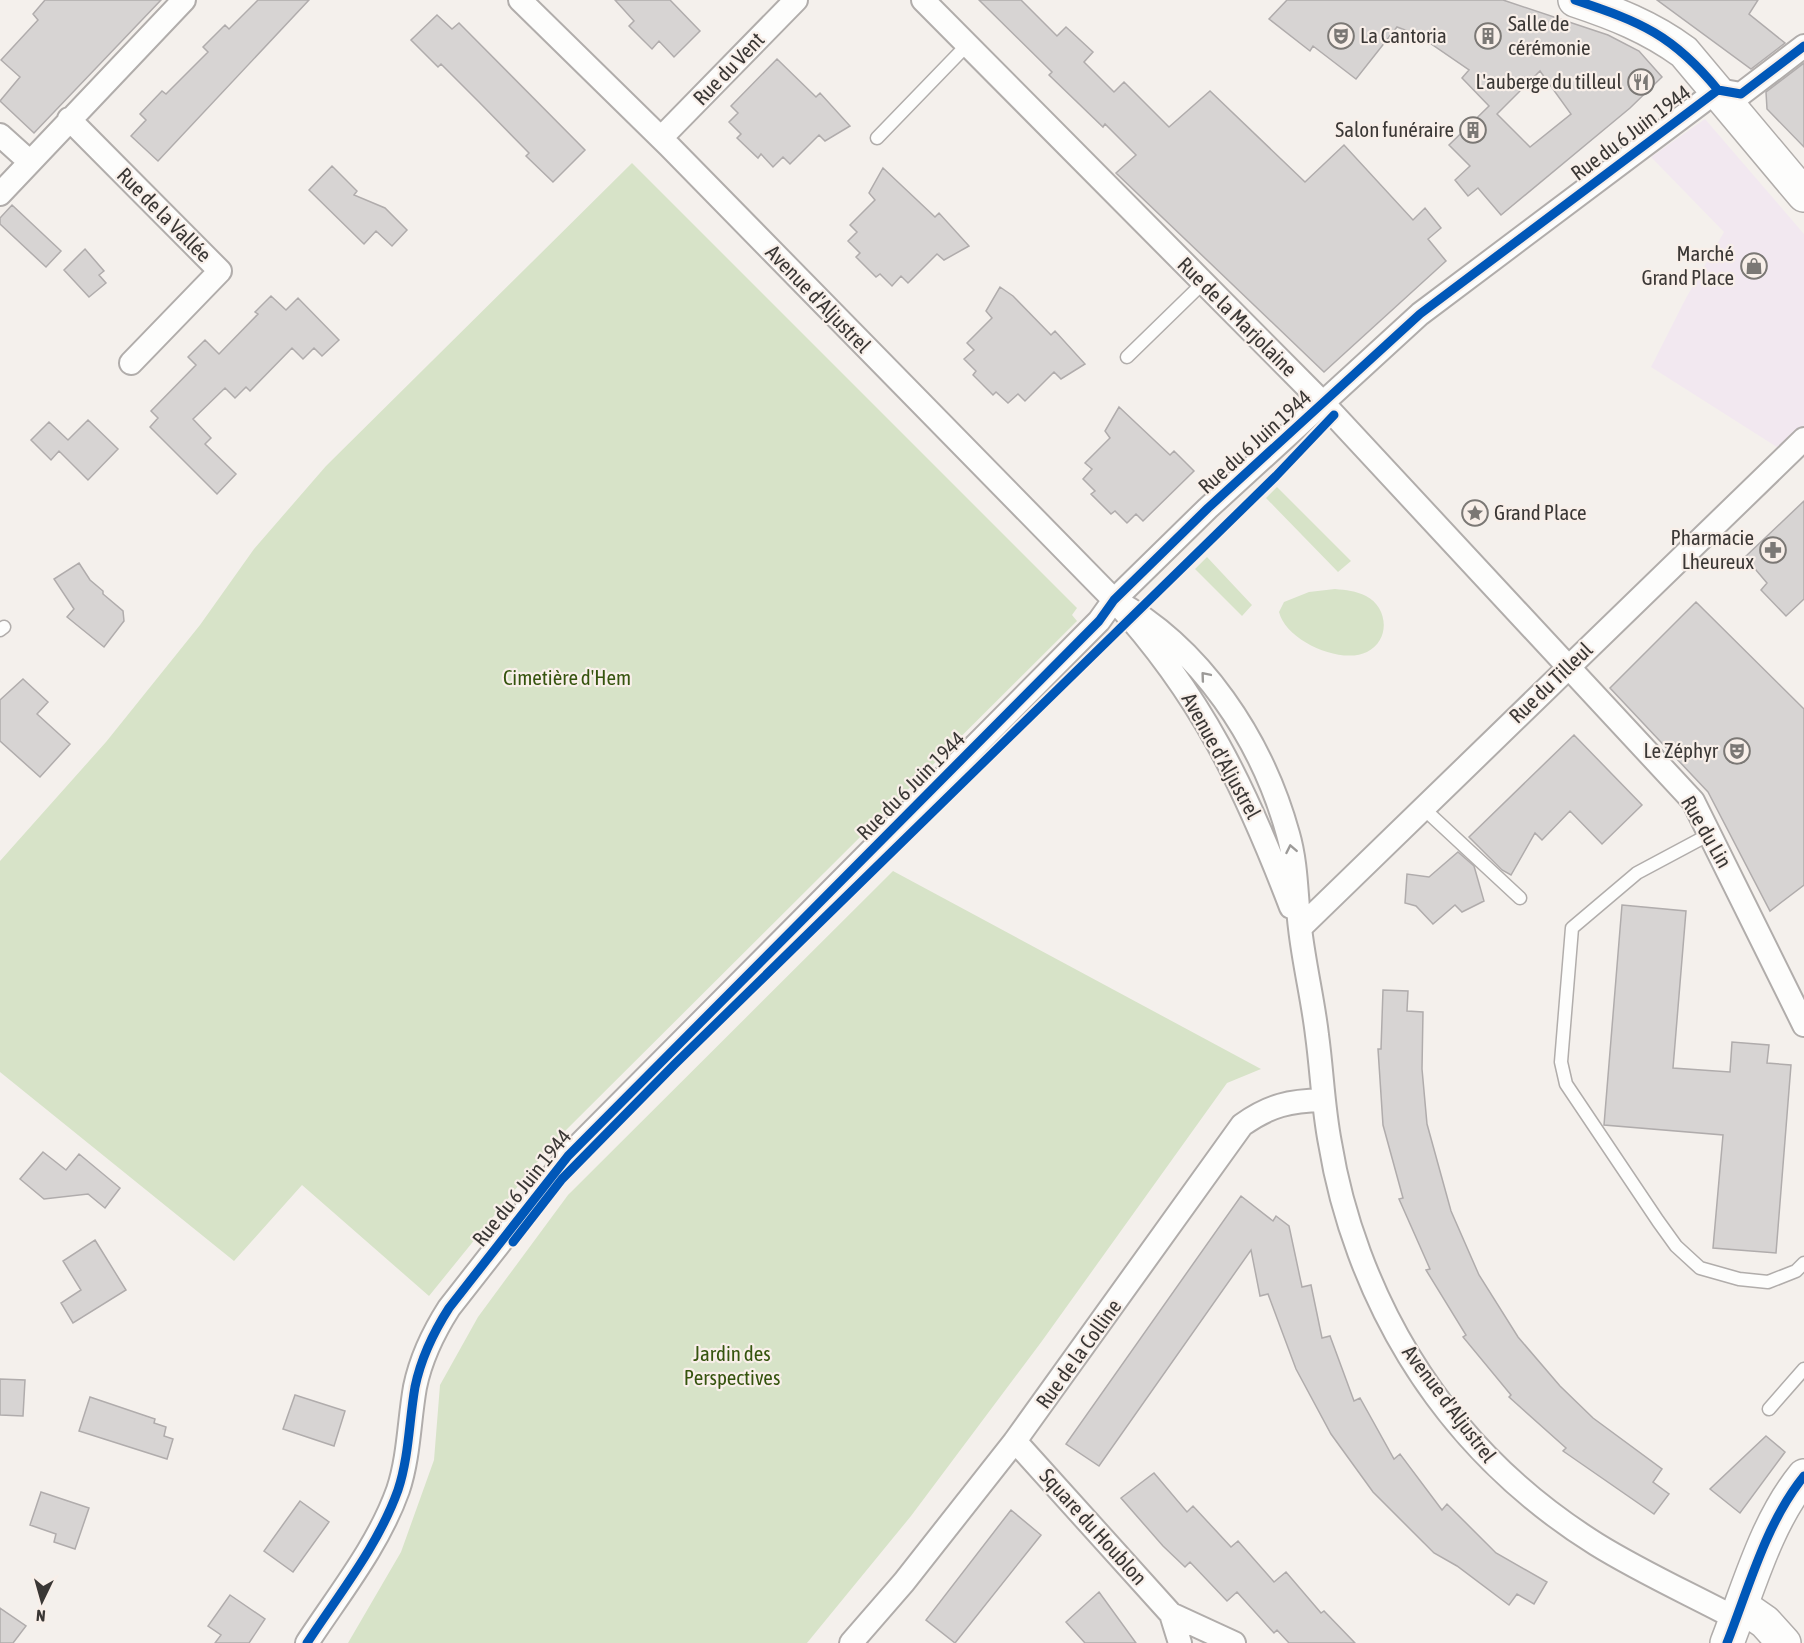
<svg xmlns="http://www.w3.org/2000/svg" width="1804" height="1643" viewBox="0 0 1804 1643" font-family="'Asap Condensed',sans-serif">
<rect width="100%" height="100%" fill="#f4f0ec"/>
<path fill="#f2e8f0" d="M1705,119l99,115v192l-24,23 -129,-82 35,-69 38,-66 -73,-75z"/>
<path fill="#d7e3c8" d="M632,163l445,445 -5,7 5,6 -525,523 -123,152 -127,-111 -68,76 -234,-189v-211l106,-119 94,-117 54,-76 72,-83z
M1277,487l74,74 -13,11 -72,-74z
M1207,557l45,48 -10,11 -47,-47z
M1335,589c11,1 21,2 31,7 22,11 25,44 1,56 -26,13 -81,-11 -88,-40l5,-10 25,-10z
M893,871l368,198 -34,14 -185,258 -131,175 -104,127h-459l53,-91 33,-92 6,-75 38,-68 90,-122z"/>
<path fill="#d7d4d3" stroke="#b0acac" stroke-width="1.5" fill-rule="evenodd" d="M45,0h116l-127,133 -34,-32 20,-24 -19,-17 37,-40 -5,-6z
M258,0h51l-151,161 -27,-25 15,-16 -6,-6 22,-23 4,3 42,-42 -5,-5 22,-22 4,4z
M615,0h55l30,31 -26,26 -15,-16 -7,8 -23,-23 5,-5z
M979,0h42l36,36 9,-9 27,25 -9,10 30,30 10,-10 45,45 41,-36 95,91 39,-37 69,75 12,-12 16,20 -13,11 18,22 -122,111 -208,-199 20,-18 -31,-31 -2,3 -54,-52 3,-3z
M1287,0h216l105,35 31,16 23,26 -32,31 -129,107 -23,-27 -10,8 -13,-16 15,-14 -21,-21 40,-39 -27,-28 7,-8 -51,-35 -21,-8 -41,52 -43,-33 -3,5 -41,-32zM1540,71l31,43 -41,33 -33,-33z
M1657,0h101l-9,14 36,29 -34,26z
M437,15l15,14 7,-6 126,127 -32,32 -27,-26 3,-3 -50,-51 -38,-38 -3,3 -27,-27z
M777,59l39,38 4,-4 30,33 -25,15 -6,-6 -29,29 -7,-7 -10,10 -12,-13 -3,4 -21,-20 4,-4 -12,-12 9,-9 -7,-7z
M1804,63v84l-37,-38 -1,-17z
M332,166l25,25 -3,4 31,13 22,22 -15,16 -16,-15 -12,13 -55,-54z
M883,168l52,49 4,-4 30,33 -25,14 -7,-6 -29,29 -7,-7 -9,10 -12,-12 -4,3 -20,-20 4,-4 -12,-12 9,-9 -7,-7 25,-25 -6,-7z
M12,205l49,46 -15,16 -46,-43v-6z
M85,249l19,22 -5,4 7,8 -17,14 -25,-27z
M1000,287l13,9 38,39 4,-4 30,33 -24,15 -7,-7 -29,29 -7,-7 -10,9 -12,-11 -3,3 -20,-20 3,-4 -12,-12 10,-9 -7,-7 25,-25 -6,-7z
M271,296l15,14 12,-12 41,42 -17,16 -8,-8 -11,11 -11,-11 -42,43 -4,-4 -11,11 -10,-10 -32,31 18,19 -6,6 31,30 -19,20 -67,-67 8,-9 -7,-7 45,-46 -8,-8 17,-17 14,14 39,-40 -3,-2z
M1119,407l51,48 4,-4 20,20 -51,50 -7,-7 -9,9 -12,-12 -4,3 -20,-20 4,-3 -12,-12 9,-10 -7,-6 25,-25 -5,-7z
M88,420l30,29 -30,31 -29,-29 -8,9 -20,-20 18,-18 19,18z
M1804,501v98l-18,17 -25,-26 6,-7 -22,-26z
M79,563l11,17 13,11v3l20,17 1,10 -20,26 -37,-30 7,-8 -20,-30z
M1696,602l108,107v176l-34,26 -62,-119 -98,-104z
M23,679l25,23 -11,12 33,30 -30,33 -40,-36v-41z
M1574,735l68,70 -40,39 -32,-33 -28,29 -7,-7 -24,42 -9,-5 -33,-33z
M1458,852l16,14 10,35 -22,11 -7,-7 -22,19 -17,-18 -11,-3 2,-29 22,3z
M1622,905l64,6 -13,157 57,4 2,-30 37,3 -2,18 24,2 -15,188 -63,-5 10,-113 -119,-10z
M1383,990l25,1 -1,20 16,1 -1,57 5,55 24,87 28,64 39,62 42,49 33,32 69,51 -9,13 16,12 -15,20 -91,-63 3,-3 -57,-51 2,-2 -48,-58 3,-2 -40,-65 4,-1 -31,-70 4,-1 -20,-73 -5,-76h3z
M43,1152l23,18 13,-16 41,34 -15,20 -17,-14 -44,5 -24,-20z
M1241,1196l32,25 3,-5 13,10 13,61 9,-2 11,53 8,-2 24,65 6,-3 34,61 6,-5 42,56 5,-6 49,49 51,29 -13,22 -17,-10 -8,11 -52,-39 -23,-13 -61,-61 -42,-58 -35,-65 -28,-75 -8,2 -9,-46 -152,216 -33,-22z
M95,1240l31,50 -53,33 -12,-20 20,-13 -18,-29z
M0,1379l25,1 -2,36 -23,-1z
M295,1395l50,16 -11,35 -51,-17z
M90,1397l65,22 -1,4 12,4 -2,9 9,3 -6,20 -88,-28z
M1766,1436l19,16 -45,61 -30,-24z
M1154,1473l33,39 6,-6 38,41 7,-6 36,41 12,-10 35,41 3,-2 31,32h-66l-12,-13 -3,3 -37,-41 -10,9 -37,-39 -5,5 -22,-21 -42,-48z
M41,1492l48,16 -14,41 -21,-7 2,-8 -26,-9z
M300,1501l29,21 -36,50 -29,-21z
M1011,1510l30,25 -86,108 -29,-23z
M1099,1592l37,51h-51l-19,-21z
M230,1595l35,24 -16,24h-34l6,-8 -13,-9z
M0,1608l26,18 -13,17h-13z"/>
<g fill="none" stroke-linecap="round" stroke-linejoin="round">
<g stroke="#b1adab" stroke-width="15">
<path id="lane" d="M877,138l90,-93
M1127,357l76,-74
M0,630l4,-3
M1423,808l97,90
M1710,834l-73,39 -65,55 -11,134 5,22 92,137 18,25 24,22 39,11 29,3 28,-11 8,-8
M1769,1409l35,-40"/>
</g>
<g stroke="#b1adab" stroke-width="26">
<path id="street" d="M520,0l149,146 445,454c88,96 131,187 177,307
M923,0l401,404 369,397 111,224
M69,119l151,152 -89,92
M0,135l30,27
M661,138l135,-138
M0,194l184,-194
M1114,600c87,47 148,140 174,234 9,31 8,63 12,94 4,36 13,72 17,107 5,36 6,72 13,108 12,74 40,149 79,213 47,77 112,141 187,188 45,28 94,50 141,75
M1300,928l504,-489
M1015,1441l156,173 9,29
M1171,1614l63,29
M307,1643c32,-49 71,-97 91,-153 11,-33 11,-69 17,-103 6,-29 18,-54 34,-79l119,-152 531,-535 15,-21 94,-92 212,-194 298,-224 23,4 63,-48
M851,1643l53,-61 111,-141 227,-316c28,-20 48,-24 81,-25"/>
</g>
<g stroke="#b1adab" stroke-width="36">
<path id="secondary" d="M1575,0c39,13 75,27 109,52l120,143
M1742,1606l23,16 19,21
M1727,1643c22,-56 39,-120 77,-167"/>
</g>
<use href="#lane" stroke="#fdfdfc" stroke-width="12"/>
<use href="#street" stroke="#fdfdfc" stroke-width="22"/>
<use href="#secondary" stroke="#fdfdfc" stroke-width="33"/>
<g stroke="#f8efe9" stroke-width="13">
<path id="cycleway" d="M1575,0c66,22 98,35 143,90
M1718,90l23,4 63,-48
M513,1242l49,-63 113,-115 601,-588 58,-61
M307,1643c32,-49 71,-97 91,-153 11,-33 11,-69 17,-103 6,-29 18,-54 34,-79l119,-152 531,-535 15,-21 94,-92 212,-194 298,-224
M1727,1643c22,-56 39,-120 77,-167"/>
</g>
<use href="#cycleway" stroke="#0057b8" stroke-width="9"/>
</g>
<defs><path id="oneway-chevron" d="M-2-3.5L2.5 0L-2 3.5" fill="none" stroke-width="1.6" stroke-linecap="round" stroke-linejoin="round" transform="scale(1.5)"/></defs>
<g stroke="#9c9a98">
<use href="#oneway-chevron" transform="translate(1205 676) rotate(-130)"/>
<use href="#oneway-chevron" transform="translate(1291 849) rotate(-101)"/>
</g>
<defs>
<g id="theatre-ring" transform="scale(1.35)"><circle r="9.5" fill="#f8efe9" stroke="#7b7875" stroke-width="1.5"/><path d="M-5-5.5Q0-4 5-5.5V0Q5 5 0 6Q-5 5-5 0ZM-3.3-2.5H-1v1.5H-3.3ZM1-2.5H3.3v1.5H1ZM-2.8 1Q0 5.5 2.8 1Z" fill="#7b7875"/></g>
<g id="building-ring" transform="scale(1.35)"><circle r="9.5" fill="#f8efe9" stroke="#7b7875" stroke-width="1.5"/><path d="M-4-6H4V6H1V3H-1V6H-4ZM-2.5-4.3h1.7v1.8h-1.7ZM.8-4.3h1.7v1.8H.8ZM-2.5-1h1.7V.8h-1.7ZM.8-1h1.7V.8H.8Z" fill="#7b7875"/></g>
<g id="restaurant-ring" transform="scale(1.35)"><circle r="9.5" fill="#f8efe9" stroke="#7b7875" stroke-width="1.5"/><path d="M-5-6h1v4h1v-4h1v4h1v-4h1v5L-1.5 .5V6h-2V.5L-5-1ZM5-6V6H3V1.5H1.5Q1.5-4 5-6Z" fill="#7b7875"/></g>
<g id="shop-ring" transform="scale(1.35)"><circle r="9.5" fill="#f8efe9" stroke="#7b7875" stroke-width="1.5"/><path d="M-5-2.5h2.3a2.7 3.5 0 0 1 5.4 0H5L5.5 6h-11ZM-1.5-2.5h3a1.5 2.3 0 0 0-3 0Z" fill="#7b7875"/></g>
<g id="sight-ring" transform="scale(1.35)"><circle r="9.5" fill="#f8efe9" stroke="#7b7875" stroke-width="1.5"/><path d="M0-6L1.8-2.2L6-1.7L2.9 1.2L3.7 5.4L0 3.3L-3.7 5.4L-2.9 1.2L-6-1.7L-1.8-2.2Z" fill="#7b7875"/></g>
<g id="pharmacy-ring" transform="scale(1.35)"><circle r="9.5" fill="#f8efe9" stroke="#7b7875" stroke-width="1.5"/><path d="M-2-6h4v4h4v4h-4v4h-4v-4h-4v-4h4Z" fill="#7b7875"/></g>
</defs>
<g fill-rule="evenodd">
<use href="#theatre-ring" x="1341" y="36"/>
<use href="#building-ring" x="1488" y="36"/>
<use href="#restaurant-ring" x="1641" y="82"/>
<use href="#building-ring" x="1473" y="130"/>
<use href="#shop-ring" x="1754" y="266"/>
<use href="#sight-ring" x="1475" y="513"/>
<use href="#pharmacy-ring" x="1773" y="550"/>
<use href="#theatre-ring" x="1737" y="751"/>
</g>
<g text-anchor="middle" stroke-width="4.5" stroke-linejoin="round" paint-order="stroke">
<g font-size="21" fill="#3a3735" stroke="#f8efe9" text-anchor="end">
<text x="1508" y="31" text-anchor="start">Salle de<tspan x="1508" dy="24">cérémonie</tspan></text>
<text x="1360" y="43" text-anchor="start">La Cantoria</text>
<text x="1622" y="89">L'auberge du tilleul</text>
<text x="1454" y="137">Salon funéraire</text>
<text x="1734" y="261">Marché<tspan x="1734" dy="24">Grand Place</tspan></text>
<text x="1494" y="520" text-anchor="start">Grand Place</text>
<text x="1754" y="545">Pharmacie<tspan x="1754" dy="24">Lheureux</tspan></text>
<text x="1718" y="758">Le Zéphyr</text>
</g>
<g font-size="21" fill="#3a3735" stroke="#f8efe9">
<text transform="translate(729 69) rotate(-46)" y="7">Rue du Vent</text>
<text transform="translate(1631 133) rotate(-37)" y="7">Rue du 6 Juin 1944</text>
<text transform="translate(164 215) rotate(45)" y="7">Rue de la Vallée</text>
<text transform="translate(818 299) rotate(46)" y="7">Avenue d'Aljustrel</text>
<text transform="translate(1237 317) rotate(45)" y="7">Rue de la Marjolaine</text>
<text transform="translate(1255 442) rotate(-42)" y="7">Rue du 6 Juin 1944</text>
<text transform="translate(1551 683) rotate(-44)" y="7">Rue du Tilleul</text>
<text transform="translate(1221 756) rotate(61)" y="7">Avenue d'Aljustrel</text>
<text transform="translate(911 786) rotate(-45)" y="7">Rue du 6 Juin 1944</text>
<text transform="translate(1706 832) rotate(60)" y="7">Rue du Lin</text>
<text transform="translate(522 1188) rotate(-51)" y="7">Rue du 6 Juin 1944</text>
<text transform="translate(1079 1354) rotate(-54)" y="7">Rue de la Colline</text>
<text transform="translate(1449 1404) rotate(53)" y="7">Avenue d'Aljustrel</text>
<text transform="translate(1093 1527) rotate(48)" y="7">Square du Houblon</text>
</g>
<g font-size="21" fill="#35540e" stroke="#f8efe9">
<text x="567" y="685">Cimetière d'Hem</text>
<text x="732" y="1361">Jardin des<tspan x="732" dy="24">Perspectives</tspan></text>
</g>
</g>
<g transform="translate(42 1601) rotate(185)" stroke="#f8efe9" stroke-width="4.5" paint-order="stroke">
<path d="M0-4.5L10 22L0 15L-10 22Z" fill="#3a3735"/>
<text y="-9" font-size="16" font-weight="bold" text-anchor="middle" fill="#3a3735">N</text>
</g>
</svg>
